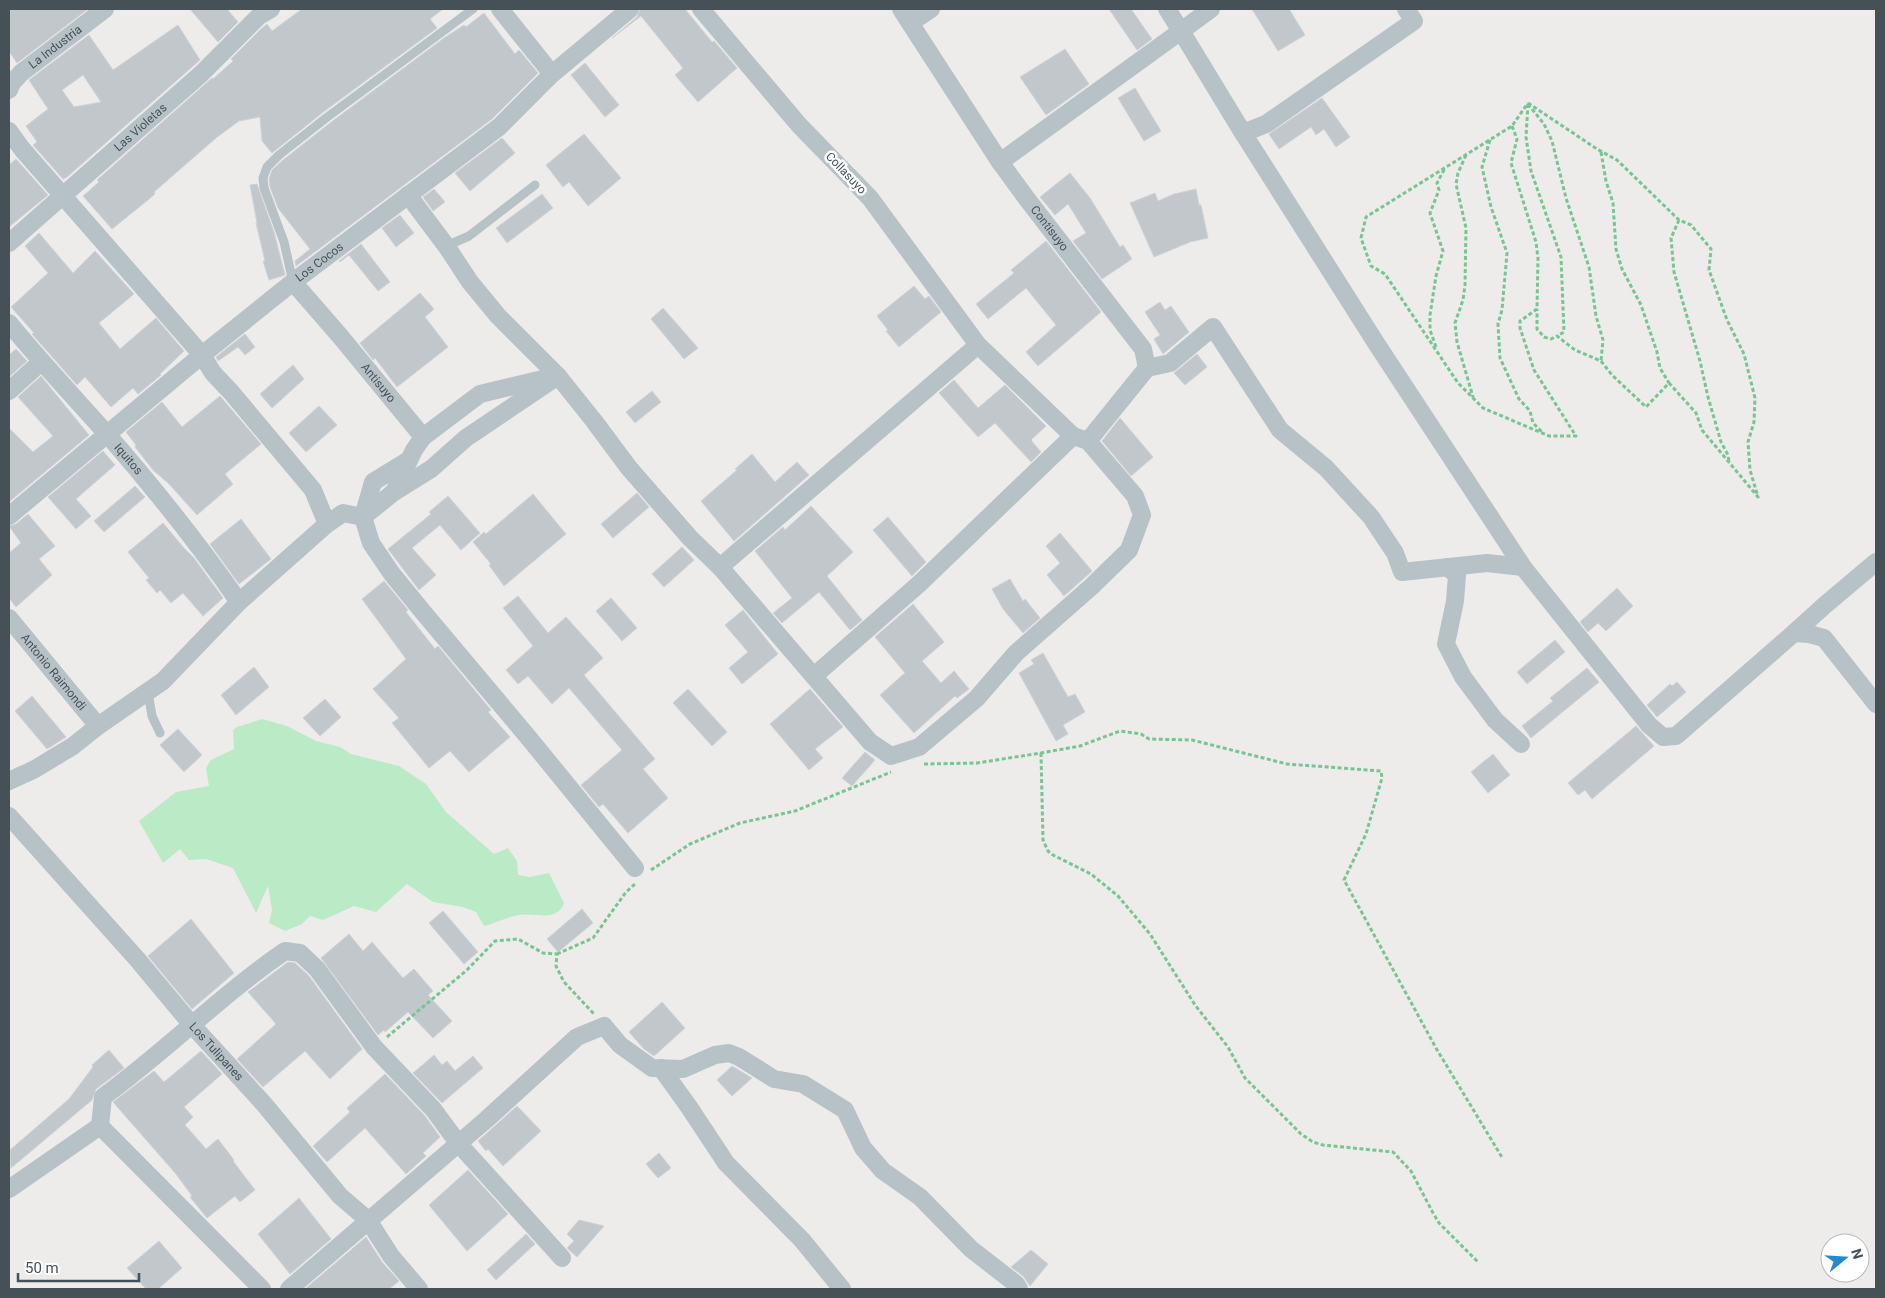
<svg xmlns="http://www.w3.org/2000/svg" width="1885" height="1298" viewBox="0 0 1885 1298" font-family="Roboto,sans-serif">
<rect width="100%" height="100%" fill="#eeebeb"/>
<path fill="#bbeac6" d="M262,719l25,7 29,15 24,6 11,7 48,12 27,18 20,28 48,42 14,-6 9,13 1,14 12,2 19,-4 15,30c-7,20 -30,9 -45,12 -12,2 -24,8 -35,11l-8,-14 -13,-5 -30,-5 -26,-18 -31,28 -22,-6 -31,14 -13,-4 -8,8 -17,7 -16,-8 3,-13 -4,-24 -12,27 -23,-45 -27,-9 -17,1 -9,-11 -17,14 -24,-42 37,-29 33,-6 -3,-18 5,-8 23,-11 -1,-19 4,-3z"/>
<path fill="#c2c7cb" stroke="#cfd3d7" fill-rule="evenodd" d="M9,9h79l-71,54 -8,-12z
M190,9h37l11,13 -20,20z
M302,9h141l-13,10 7,9 -115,85 -50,40 -10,-12 -2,-24 -21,4 -23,17 -62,54 1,2 -12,10 -31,25 -29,-33 16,-14 -2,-2 115,-102 1,1 20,-18 -2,-2 30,-30 6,-5 5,7z
M640,9h45l27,33 2,-1 23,27 -39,34 -23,-27 8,-7 -42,-52 -29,22 25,-21z
M1109,9h22l21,30 -15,11z
M1252,9h37l16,26 -27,16z
M484,13l31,41 4,-4 19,23 -46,46 -196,147 -1,-5 15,-12 -32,-41 -8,-21 -1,-8 3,-9 11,-10 47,-37 114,-85 20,-13 2,2z
M178,25l22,35 -133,117 -4,2 -30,-34 4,-3 -11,-16 22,-17 -19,-29 60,-45 24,35zM83,75l18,27 -27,5 -12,-17z
M1065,49l24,35 -43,31 -26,-38z
M585,63l34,42 -14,12 -34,-42z
M1135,88l26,43 -17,10 -26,-43z
M1322,98l28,39 -14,10 -12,-18 -8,6 -5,-8 -32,22 -10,-15z
M584,134l37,44 -33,28 -19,-24 -6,5 -17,-22z
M502,138l13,15 -45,38 -15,-18z
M16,159l32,36 -39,32v-62z
M1070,173l20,25 30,49 3,-2 9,14 -30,20 -29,-38 13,-8 -18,-29 -13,11 -15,-18z
M257,184l17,48 11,43 -16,5 -6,-19h2l-9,-38h1l-7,-38z
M434,189l11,13 -12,9 -10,-14z
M1196,189l3,16h2l7,33 -18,4 -36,15 -24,-54 25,-10 3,8 16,-7z
M542,194l11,14 -46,35 -11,-15z
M400,215l14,18 -18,14 -14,-19z
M39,233l34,40 22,-22 39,43 -35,29 21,26 36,-31 28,33 -24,23 1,1 -23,19 -5,-6 -22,19 -26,-30 -8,8 -45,-51 2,-1 -23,-26 37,-34 -23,-27z
M1046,241l55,71 -63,54 -12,-14 30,-27 -30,-37 -38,31 -12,-15 38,-31 -3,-3z
M361,244l29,38 -12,9 -29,-36 -9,7 -1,-1z
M914,286l11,13 4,-3 12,16 -42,35 -13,-16 2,-1 -11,-14z
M420,293l14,16 -9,8 23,30 -51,40 -22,-29 -2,2 -13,-17z
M1160,302l5,8 6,-4 18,26 -26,22 -9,-15 6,-4 -15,-23z
M663,308l35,40 -14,11 -33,-40z
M245,334l10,13 -10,8 -7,-8 -20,14 -2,-4z
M16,349l11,12 -18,16v-22z
M1197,354l10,13 -22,18 -11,-12z
M293,365l11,14 -32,29 -12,-14z
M41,376l48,59 -80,67v-74l24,24 20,-16 -35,-39z
M954,380l24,28 27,-23 41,41 -15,14 10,12 -10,10 -36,-39 -17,14 -39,-44z
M652,391l9,11 -26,21 -9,-11z
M220,396l41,48 -36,30 8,10 -36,31 -28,-31 -16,-14 -18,-23 1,-2 -10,-13 36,-30 20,25z
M319,406l18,19 -31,27 -17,-19z
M1120,418l33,39 -22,19 -29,-35z
M103,451l12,14 -39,34 15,17 -15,13 -28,-32z
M752,454l23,28 22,-20 12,13 -75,66 -33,-40 36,-31 -2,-1z
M135,486l10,11 -41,35 -10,-11z
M637,493l12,14 -36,31 -12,-14z
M533,494l33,40 -62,52 -15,-21 2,-1 -18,-22 11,-10 2,2z
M448,496l32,37 -19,17 -21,-25 -28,23 24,27 -17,15 -31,-41 43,-35 -2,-2z
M811,506l42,46 -26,24 35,44 -12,10 -31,-38 -37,31 -9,-10 19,-15 -37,-47 28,-24 2,3z
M28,514l27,32 -16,13 13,16 -36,32 -7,-9v-45l12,-10 -12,-17 7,-2z
M888,517l38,45 -14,14 -39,-46z
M241,519l30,40 -32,25 -29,-40z
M163,523l21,25 10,10 29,40 -20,18 -20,-23 -12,10 -11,-13 -3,3 -11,-13 3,-2 -21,-26z
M1060,533l32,38 -28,25 -17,-21 13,-12 -14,-17z
M682,547l12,13 -30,27 -12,-13z
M1010,579l13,22 2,-2 15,19 -17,15 -20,-24 -11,-20z
M384,581l24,29 -2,2 29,37 3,-3 53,64 -3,2 22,25 -41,35 -19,-21 -21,17 -37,-45 7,-5 -26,-29 33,-30 -44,-60z
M1617,588l16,18 -27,25 -8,-8 -10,9 -8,-10z
M518,596l30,37 18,-16 37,41 -19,17 71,84 -12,10 25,29 -40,35 -25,-29 -4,3 -18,-22 41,-35 -53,-62 -17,16 -24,-28 -10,8 -12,-14 27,-24 -30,-38z
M611,598l26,30 -15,13 -26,-30z
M913,604l31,38 -22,19 19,22 13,-12 15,18 -12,9 -2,-2 -41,37 -34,-38 25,-22 -30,-36z
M743,610l35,44 -36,30 -13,-16 19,-16 -23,-27z
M1555,640l10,12 -38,32 -10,-12z
M1043,653l25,44 7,-3 10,18 -22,13 5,9 -12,7 -37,-68 15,-9 -3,-4z
M254,667l15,20 -33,28 -15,-20z
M1587,668l12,14 -68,56 -9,-12 31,-25 -3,-3z
M1677,682l9,10 -29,25 -10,-12 23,-21 2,2z
M688,689l39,43 -15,14 -39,-43z
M810,689l33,38 -28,22 8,9 -14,12 -39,-46z
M32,696l34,41 -19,12 -32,-38z
M325,699l16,18 -21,19 -17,-18z
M1636,726l18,20 -62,53 -7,-9 -7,5 -10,-12z
M178,729l24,26 -18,17 -24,-27z
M865,752l10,8 -23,26 -10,-8z
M1493,754l17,21 -22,18 -17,-21z
M582,909l11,14 -35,29 -11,-13z
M443,911l35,41 -14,12 -35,-41z
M191,919l43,54 -42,36 -44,-53z
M349,934l14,17 9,-9 31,36 11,-9 19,22 -5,4 24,26 -19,17 -25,-26 -23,20 -1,-2 -6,5 -57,-77z
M288,962l7,1 14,13 53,73 -32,30 -25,-28 -42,36 -26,-28 39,-35 -28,-32z
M662,1002l23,26 -31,28 -10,-7 -15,-17z
M109,1050l15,18 -28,21 -4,11 -81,68 -1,-18 59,-51 24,-32 -1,-2z
M201,1051l21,23 -38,33 9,10 -8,8 21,24 12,-10 16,21 -1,1 22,29 -15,12 -5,-6 -28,22 -17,-21 2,-1 -16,-22 -63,-72 41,-31 10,11z
M434,1055l8,10 5,-4 8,10 18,-15 10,12 -41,35 -29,-30z
M732,1066l20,12 -20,18 -15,-16z
M385,1074l40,42 15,21 -17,16 3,3 -20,18 -41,-46 -38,34 -14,-16 37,-34 -3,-4z
M517,1106l24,25 -38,35 -15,-17 -2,2 -8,-10z
M659,1153l12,15 -13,10 -12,-14z
M468,1170l40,44 -41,37 -38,-46z
M299,1198l32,41 -41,35 -32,-40z
M579,1220l25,6 -27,31 -10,-9 7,-7 -7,-7z
M526,1234l9,10 -39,36 -9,-10z
M366,1237l16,25 17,19 -10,8h-84z
M159,1241l23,27 -24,21h-12l-19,-21z
M1031,1250l17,14 -18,22 -7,-10 -12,-9z"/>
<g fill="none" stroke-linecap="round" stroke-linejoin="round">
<path stroke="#76c592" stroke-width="3" stroke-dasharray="4 2.5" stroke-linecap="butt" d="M1528,103l69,46 20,11 62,60 12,5 20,24 -2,21 18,50 17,34 11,44 -1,24 -6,20 2,28 8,27 -56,-67 -6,-17 -27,-30 -23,24 -34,-32 -11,-14 -26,-11 -18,-14 -6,3 -7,-2 -7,-8v-20
M1528,104l16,20 8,17 14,57 23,69 7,49 7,24 -2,21
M1528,104l-2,33 5,34 30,86 3,75 -7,4
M1512,126l5,13 -6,24 25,79 2,16 -1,51 -17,12v7l14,42 42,66h-27l-66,-28 -25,-25 -73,-109 -14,-8 -10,-28 5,-21 146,-91 16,-23
M1490,140l-8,27 9,40 16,46 -5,57 -4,14 2,34 19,41 11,12 3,12 10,10
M1601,152l5,29 7,22 3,46 6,20 19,36 16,47 3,16 9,15
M1466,155l-8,18 -2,11 10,44 -1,57 -2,15 -8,23 2,19 16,55
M1679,220l-8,18 3,34 26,89 8,36 13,45 7,13 1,7
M1436,347l-6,-17v-15l6,-39 7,-25 -13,-38 9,-23 -2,-7 8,-15
M1041,753l2,87 5,11 5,4 38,19 27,22 32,38 45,71 33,42 17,31 56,56 12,8 10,3 70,7 18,19 22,42 6,10 39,39
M924,764l53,-1 64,-10 39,-7 40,-15 21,3 8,5 43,1 95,24 94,7 1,7 -16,56 -22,46 92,168 67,111
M651,870l39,-26 50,-21 55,-12 96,-39
M557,954l36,-16 33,-46 9,-8
M387,1037l80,-67 28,-29 23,-2 25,14 14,1 -1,12 8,16 30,32"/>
<path stroke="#b7c2c7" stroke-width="9" d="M446,246l23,-10 66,-51
M293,282l-9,-40 -20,-54 -1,-10 4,-11 12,-12 47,-37 147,-109
M148,692l4,24 8,17"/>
<g stroke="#b7c2c7" stroke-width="18">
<path d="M500,9l52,65"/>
<path id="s1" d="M901,9l99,153 27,37 116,150 4,19 -59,73"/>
<path d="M1167,9l14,22 30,-22"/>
<path d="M910,23l21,-14"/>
<path id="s2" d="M9,90l3,-7 9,-10 84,-64"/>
<path d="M9,131l13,18 180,206 11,18 18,19 82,98 14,34"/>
<path d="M1243,133l133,210 147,224"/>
<path d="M1000,162l181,-131 62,102 23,-9 148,-103 -8,-12"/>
<path d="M408,195l39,52 23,35 28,34 60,60 36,45 35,47 61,70 30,29 150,175 21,14 28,-9 58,-49 39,-45 75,-66 38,-37 13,-35 -7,-19 -47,-55 -15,-5 -95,-91 -108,-147 -71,-73 -98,-116"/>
<path id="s3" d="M9,243l192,-169 58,-58 12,-7"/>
<path id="s4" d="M293,282l47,54 83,101 -9,13 -20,42"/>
<path id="s5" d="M9,323c31,38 65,74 98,111 47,54 91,109 132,168"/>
<path d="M1147,368l23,-5 43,-36 67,103 46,38 45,49 24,36 7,19 85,-9 36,4 126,158 14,12 13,-1 118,-103 15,1 15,4 52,66"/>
<path d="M9,391l32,-29"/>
<path d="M423,437l57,-43 67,-16"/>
<path d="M409,460l-36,22 -10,35 8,26 21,31 31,38 105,125 107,131"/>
<path id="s6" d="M9,516l193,-161 91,-73 206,-155 53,-53 78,-65"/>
<path d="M363,517l31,-25 37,-23 35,-31 92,-62"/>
<path d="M720,567l258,-222"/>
<path d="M1447,567l10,8 -2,26 -9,43 17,33 32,43 26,24"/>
<path id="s7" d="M9,618l89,108"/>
<path d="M1794,633l31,-28 51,-43"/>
<path d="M814,676l105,-92 154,-148"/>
<path d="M9,781l26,-12 38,-23 25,-20 65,-45 76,-79 88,-78 16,-11 20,4"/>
<path id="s8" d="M9,816l128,143 55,66 72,79 76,92 28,24 23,36 28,33"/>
<path d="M661,1068l28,39 37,56 76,77 40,49"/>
<path d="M9,1189l91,-63"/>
<path d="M262,1289l-162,-163 3,-29c63,-46 118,-102 182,-146l15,2 17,16 57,78 59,62 25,34 104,115"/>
<path d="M289,1289l198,-170 90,-82 27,-11 16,19 32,23 31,1 32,-14 14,-2 10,4 35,22 29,5 42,26 18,38 20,23 37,26 51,52 45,35 3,5"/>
</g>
</g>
<g text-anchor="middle" stroke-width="5" stroke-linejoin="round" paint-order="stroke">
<g font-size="12" fill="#455157" stroke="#fff">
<text dy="4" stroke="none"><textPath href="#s2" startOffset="64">La Industria</textPath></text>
<text dy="4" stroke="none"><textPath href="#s3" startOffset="175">Las Violetas</textPath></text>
<text transform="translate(846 173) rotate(46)" y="4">Collasuyo</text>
<text dy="4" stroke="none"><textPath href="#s1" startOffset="265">Contisuyo</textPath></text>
<text dy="4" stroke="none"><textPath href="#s6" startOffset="401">Los Cocos</textPath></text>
<text dy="4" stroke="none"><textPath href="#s4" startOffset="132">Antisuyo</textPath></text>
<text dy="4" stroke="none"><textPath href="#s5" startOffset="181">Iquitos</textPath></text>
<text dy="4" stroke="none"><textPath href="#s7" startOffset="70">Antonio Raimondi</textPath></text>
<text dy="4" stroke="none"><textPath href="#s8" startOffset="314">Los Tulipanes</textPath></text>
</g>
</g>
<rect width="1885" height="1298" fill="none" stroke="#455157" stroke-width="20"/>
<g transform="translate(1845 1258) rotate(72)"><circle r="24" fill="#ffffff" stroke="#b5b9bc"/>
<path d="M0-4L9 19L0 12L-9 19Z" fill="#2589ce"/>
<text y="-8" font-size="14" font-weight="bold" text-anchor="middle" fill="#455157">N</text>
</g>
<path d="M18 1273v8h121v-8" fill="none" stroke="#455157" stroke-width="2.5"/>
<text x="25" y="1273" font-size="15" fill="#455157" stroke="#ffffff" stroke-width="4" paint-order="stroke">50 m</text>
</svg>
